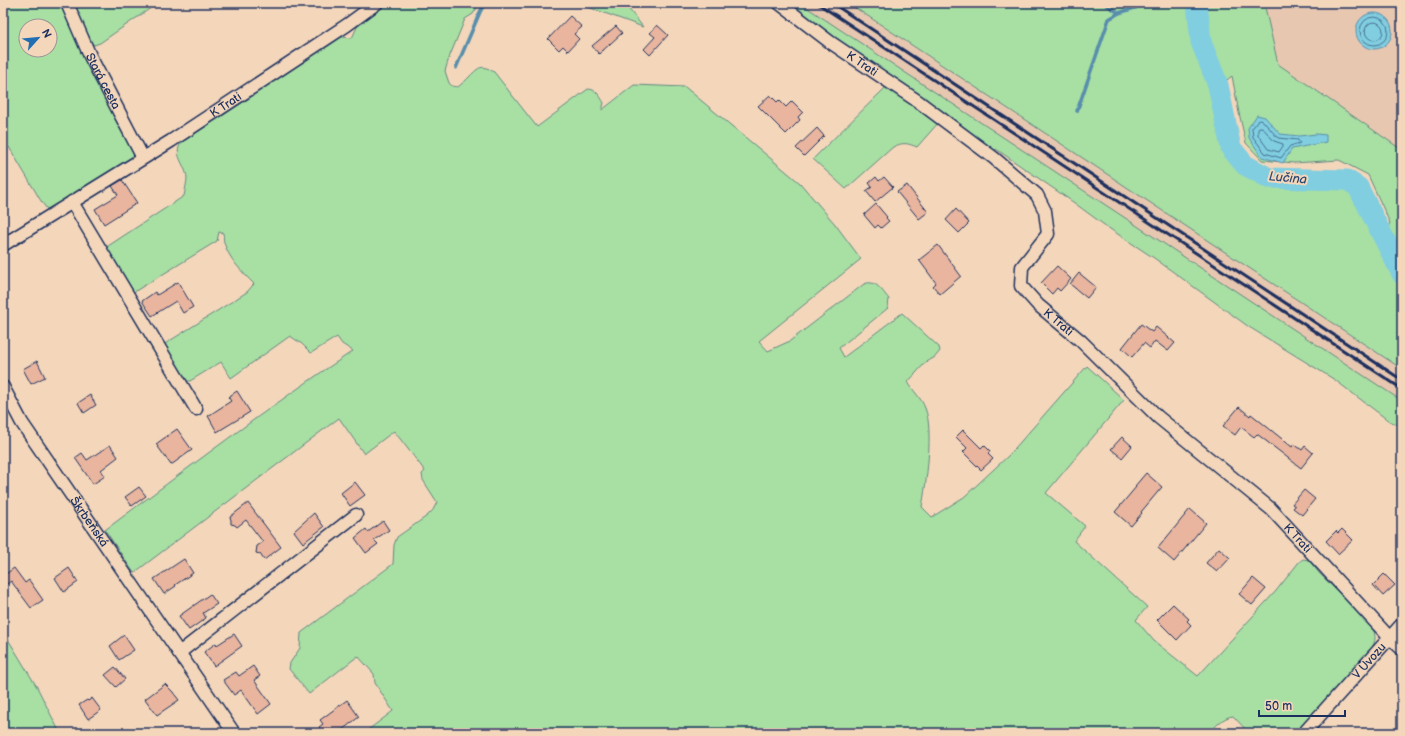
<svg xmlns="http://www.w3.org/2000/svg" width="1405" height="736" viewBox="0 0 1405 736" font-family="'Balsamiq Sans',sans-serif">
<rect width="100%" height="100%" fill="#f4d7bb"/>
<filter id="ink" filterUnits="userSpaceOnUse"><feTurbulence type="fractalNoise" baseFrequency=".025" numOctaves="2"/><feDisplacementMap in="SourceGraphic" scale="8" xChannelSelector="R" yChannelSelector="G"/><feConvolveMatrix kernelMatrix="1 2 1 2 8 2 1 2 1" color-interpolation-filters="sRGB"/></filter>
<g filter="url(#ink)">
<path fill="#e8c7b0" d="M800,3h48l285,188 269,178v32z
M1264,3h138v147l-124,-86z"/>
<path fill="#a8dfa3" stroke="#628780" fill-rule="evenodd" d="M3,3h59l74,152 -1,4 -85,51 -4,-2 -5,-7 -32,-54 -6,3zM26,26h24v24h-24z
M71,3h87l-58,40 -6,2 -8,-9z
M387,3h93l-7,11 -8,5 -16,39 -4,13 4,12 3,3 6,1c4,-4 9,-7 12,-11 9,-9 12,-12 24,-4l43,55 51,-38c8,0 12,7 16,14l-2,7 32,-25 51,2 115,96 35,41 26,35 -102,82 9,10 22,-10 74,-57c12,-5 18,7 25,15l-1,9 -49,40 5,9 58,-44 37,34 1,4 -5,6 -10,6 -17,19c5,9 14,17 17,26 9,21 1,77 -3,99l10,10 32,-20 44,-41 79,-90 37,34 -78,93 39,33 -11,15 73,66 -11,13 18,21 44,35 78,-85 23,-29 4,-3 6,1 10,13 51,50c3,6 7,13 4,20 -2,9 -12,15 -17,22 -20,22 -37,47 -58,68h-50l-16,-17c-10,1 -17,10 -24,17h-845l29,-22 -18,-28 -1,-9 -16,-18 -49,38 -20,-25 1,-6 10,-15 1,-15 92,-69 1,-19 3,-8 30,-21 6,-6 4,-8 -14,-22 -1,-6 3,-3 -31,-40 -30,23 -25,-36 -205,155 -29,-43c82,-61 163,-123 248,-179l-11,-7 -5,-7 -26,16 -9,-9 -12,-8 -59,42 -10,-16 -31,19h-9l-21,-34 87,-55 7,-8c-11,-11 -26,-26 -30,-42 -1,-3 0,-5 -1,-9l-4,-1 -2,9 -88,54 -27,-45 82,-54c1,-6 3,-14 3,-19 -2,-13 -14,-22 -6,-34l161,-106 10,1 5,-11z
M577,3h47l19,24z
M784,3h16l602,398v25l-13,-5 -54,-41 -86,-53 -95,-69 -47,-31 -34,-25 -77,-53 -3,4 -163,-114z
M848,3h416l14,61 124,86v219zM1232,76l7,37 7,30 16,17 32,3 45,-3 29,15 22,48 -9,17 -24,-47 -13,-9 -44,1 -30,-2 -16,-6 -14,-11 -15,-21 -11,-55z
M886,87l53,35 -22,25c-10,-4 -14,-5 -24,0l-47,42 -33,-30z
M3,631l34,56 23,46h-57z"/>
<path fill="#81cee0" stroke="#588eac" d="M1356 31a18 18 0 1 1 36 0a18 18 0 1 1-36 0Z
M1257,115l8,2 15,17 19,2 17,-2 10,1v7l-34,7 -9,14 -21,-6 -13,-19 -1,-10z"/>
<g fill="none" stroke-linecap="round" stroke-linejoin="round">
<path stroke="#446f92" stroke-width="1" d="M1360 31a14 14 0 1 1 28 0a14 14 0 1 1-28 0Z
M1365 31a9 9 0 1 1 18 0a9 9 0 1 1-18 0Z
M1259,120l4,1 15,17 20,2 2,3 -10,3 -9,12 -16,-5 -12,-16 -1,-8z
M1260,127h2l12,14 9,3v2l-4,6 -11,-3 -10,-14v-5z"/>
<path stroke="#588eac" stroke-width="3.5" d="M1104,3l15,10 31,-10
M456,68l24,-56 5,-9
M1077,111l32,-92 10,-6"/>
<path stroke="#81cee0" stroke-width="21" d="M1197,3l4,39 17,43 13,63 14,17 24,13 78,2 11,7 44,87"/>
</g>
<path fill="#e9b59f" stroke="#1b2f5e" d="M570,16l12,11 -8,7 5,5 -11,12 -5,-5 -4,4 -11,-11z
M657,25l11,10 -18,20 -6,-6 11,-12 -5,-4z
M616,26l6,7 -23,21 -7,-8z
M770,95l7,7 2,-2 7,7 6,-6 11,11 -5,5 2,3 -14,14 -28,-28z
M817,128l7,8 -20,20 -8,-8z
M876,177l3,4 5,-4 9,10 -18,15 -9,-11 6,-4 -3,-4z
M122,180l15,23 -33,21 -9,-15 23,-14 -6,-9z
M907,185l21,27 -9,7 -22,-27z
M876,204l11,13 -1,1 3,3 -8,7 -3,-3 -3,3 -11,-13z
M956,209l13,14 -10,10 -13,-13z
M938,245l23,31 -21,18 -7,-8 3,-3 -17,-23z
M1057,266l14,13 -11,12 -3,-3 -5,6 -11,-11z
M1079,273l17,14 -9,11 -17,-14z
M178,282l15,25 -10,6 -7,-12 -24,15 -10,-15 13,-9 2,3z
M1141,324l11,8 4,-5 19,16 -7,8 -13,-10 -5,7 -6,-5 -12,14 -10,-9z
M37,361l8,16 -14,7 -8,-15z
M237,391l13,21 -33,20 -9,-16 23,-15 -3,-4z
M90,395l6,10 -12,8 -6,-10z
M1239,407l11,9 1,-2 41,33 2,-3 8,6 3,-4 8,7 -12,15 -44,-34 -3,3 -13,-10 -6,8 -12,-9z
M177,429l15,21 -21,15 -15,-21z
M963,430l18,18 3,-3 6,6 -2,3 5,5 -12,11 -18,-18 4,-4 -11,-11z
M1122,437l10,9 -10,12 -11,-9z
M110,445l8,12 -17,13 4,6 -12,8 -18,-26 7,-5 5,7z
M1146,473l16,14 -21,25 1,1 -11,13 -16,-14 21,-25 -1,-1z
M355,482l10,13 -15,11 -9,-13z
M139,487l7,9 -14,10 -7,-9z
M1304,490l11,9 -13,16 -9,-7 2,-2 -3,-2z
M248,503l33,44 -17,13 -4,-6 -4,-1 1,-7 6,-4 -17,-22 -9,7 -2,-2 -4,-1v-4l-1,-3z
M1190,509l16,14 -32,39 -16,-14z
M314,513l10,14 -21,16 -9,-12z
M383,521l6,9 -15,10 4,4 -12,9 -11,-15 11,-9 2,3z
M1342,529l11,11 -15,14 -12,-13 10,-10 2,2z
M1219,548l11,10 -13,14 -11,-9z
M184,559l9,14 -18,12 1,1 -12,8 -10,-15z
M14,568l11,15 4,-3 14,20 -12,8 -20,-27 -8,6v-11z
M69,568l9,14 -14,10 -9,-14z
M1384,574l11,11 -12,11 -10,-11z
M1253,578l13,11 -14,16 -13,-11z
M210,594l7,10 -14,9 3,5 -17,12 -10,-14z
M1173,604l16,15 -2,2 4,4 -14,15 -20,-20z
M234,634l8,12 -28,20 -10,-14 12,-9 1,2z
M124,635l10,15 -15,10 -9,-14z
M253,666l7,10 -6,4 17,24 -13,10 -17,-24 -7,5 -11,-15 13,-8 3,4z
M115,667l10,12 -9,8 -11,-12z
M165,684l7,7 7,9 -22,15 -12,-16z
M92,698l9,12 -13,9 -9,-14 8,-5 1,1z
M347,700l12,17 -21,16h-14l-5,-6 4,-3 -3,-4z"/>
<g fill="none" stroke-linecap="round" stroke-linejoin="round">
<g stroke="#1b2f5e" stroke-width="15">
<g id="minor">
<path id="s1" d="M67,3l23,53 53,102"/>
<path id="s2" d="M779,3l51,39 89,60 75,56 43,37 8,16 3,23 -26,33 -1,19 17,19 43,36 77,76 113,92 119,129 12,11"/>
<path d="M72,202l124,207"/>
<path id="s3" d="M3,245l168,-104 176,-116 30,-22"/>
<path id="s4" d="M3,387l19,36 212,310"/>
<path d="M179,653l177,-138"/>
<path id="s5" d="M1304,733l98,-109"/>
</g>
</g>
<use href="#minor" stroke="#f4d7bb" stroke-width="12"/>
<path stroke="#1b2f5e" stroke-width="3" d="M817,3l585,386
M832,3l570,377"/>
</g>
</g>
<g text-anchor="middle" stroke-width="4" stroke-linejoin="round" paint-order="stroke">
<g font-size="12" fill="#1b2f5e" stroke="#f4d7bb">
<text dy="4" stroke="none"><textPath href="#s2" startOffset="103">K Trati</textPath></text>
<text dy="4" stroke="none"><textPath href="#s1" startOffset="86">Stará cesta</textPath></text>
<text dy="4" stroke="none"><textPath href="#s3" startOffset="263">K Trati</textPath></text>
<text dy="4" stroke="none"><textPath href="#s2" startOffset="476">K Trati</textPath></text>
<text dy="4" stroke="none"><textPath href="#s4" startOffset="160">Škrbeňská</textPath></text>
<text dy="4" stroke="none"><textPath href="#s2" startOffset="799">K Trati</textPath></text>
<text dy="4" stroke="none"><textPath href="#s5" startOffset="97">V Úvozu</textPath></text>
</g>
<g font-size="13" font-style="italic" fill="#2a4772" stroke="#f4d7bb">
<text transform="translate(1288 177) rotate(5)" y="5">Lučina</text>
</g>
</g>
<rect width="1405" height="736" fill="none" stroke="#f4d7bb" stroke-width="16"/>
<rect x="8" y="8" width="1389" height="720" fill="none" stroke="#1b2f5e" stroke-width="1.5" filter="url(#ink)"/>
<g transform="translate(38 38) rotate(63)"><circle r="19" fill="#f4d7bb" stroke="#9d9496"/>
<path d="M0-3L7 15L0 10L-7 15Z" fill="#1f6fb2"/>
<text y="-6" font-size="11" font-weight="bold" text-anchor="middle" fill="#1b2f5e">N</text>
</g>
<path d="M1259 710v6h86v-6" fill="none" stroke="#1b2f5e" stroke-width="2"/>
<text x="1265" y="710" font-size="12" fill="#1b2f5e" stroke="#f4d7bb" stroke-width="3" paint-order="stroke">50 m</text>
</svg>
